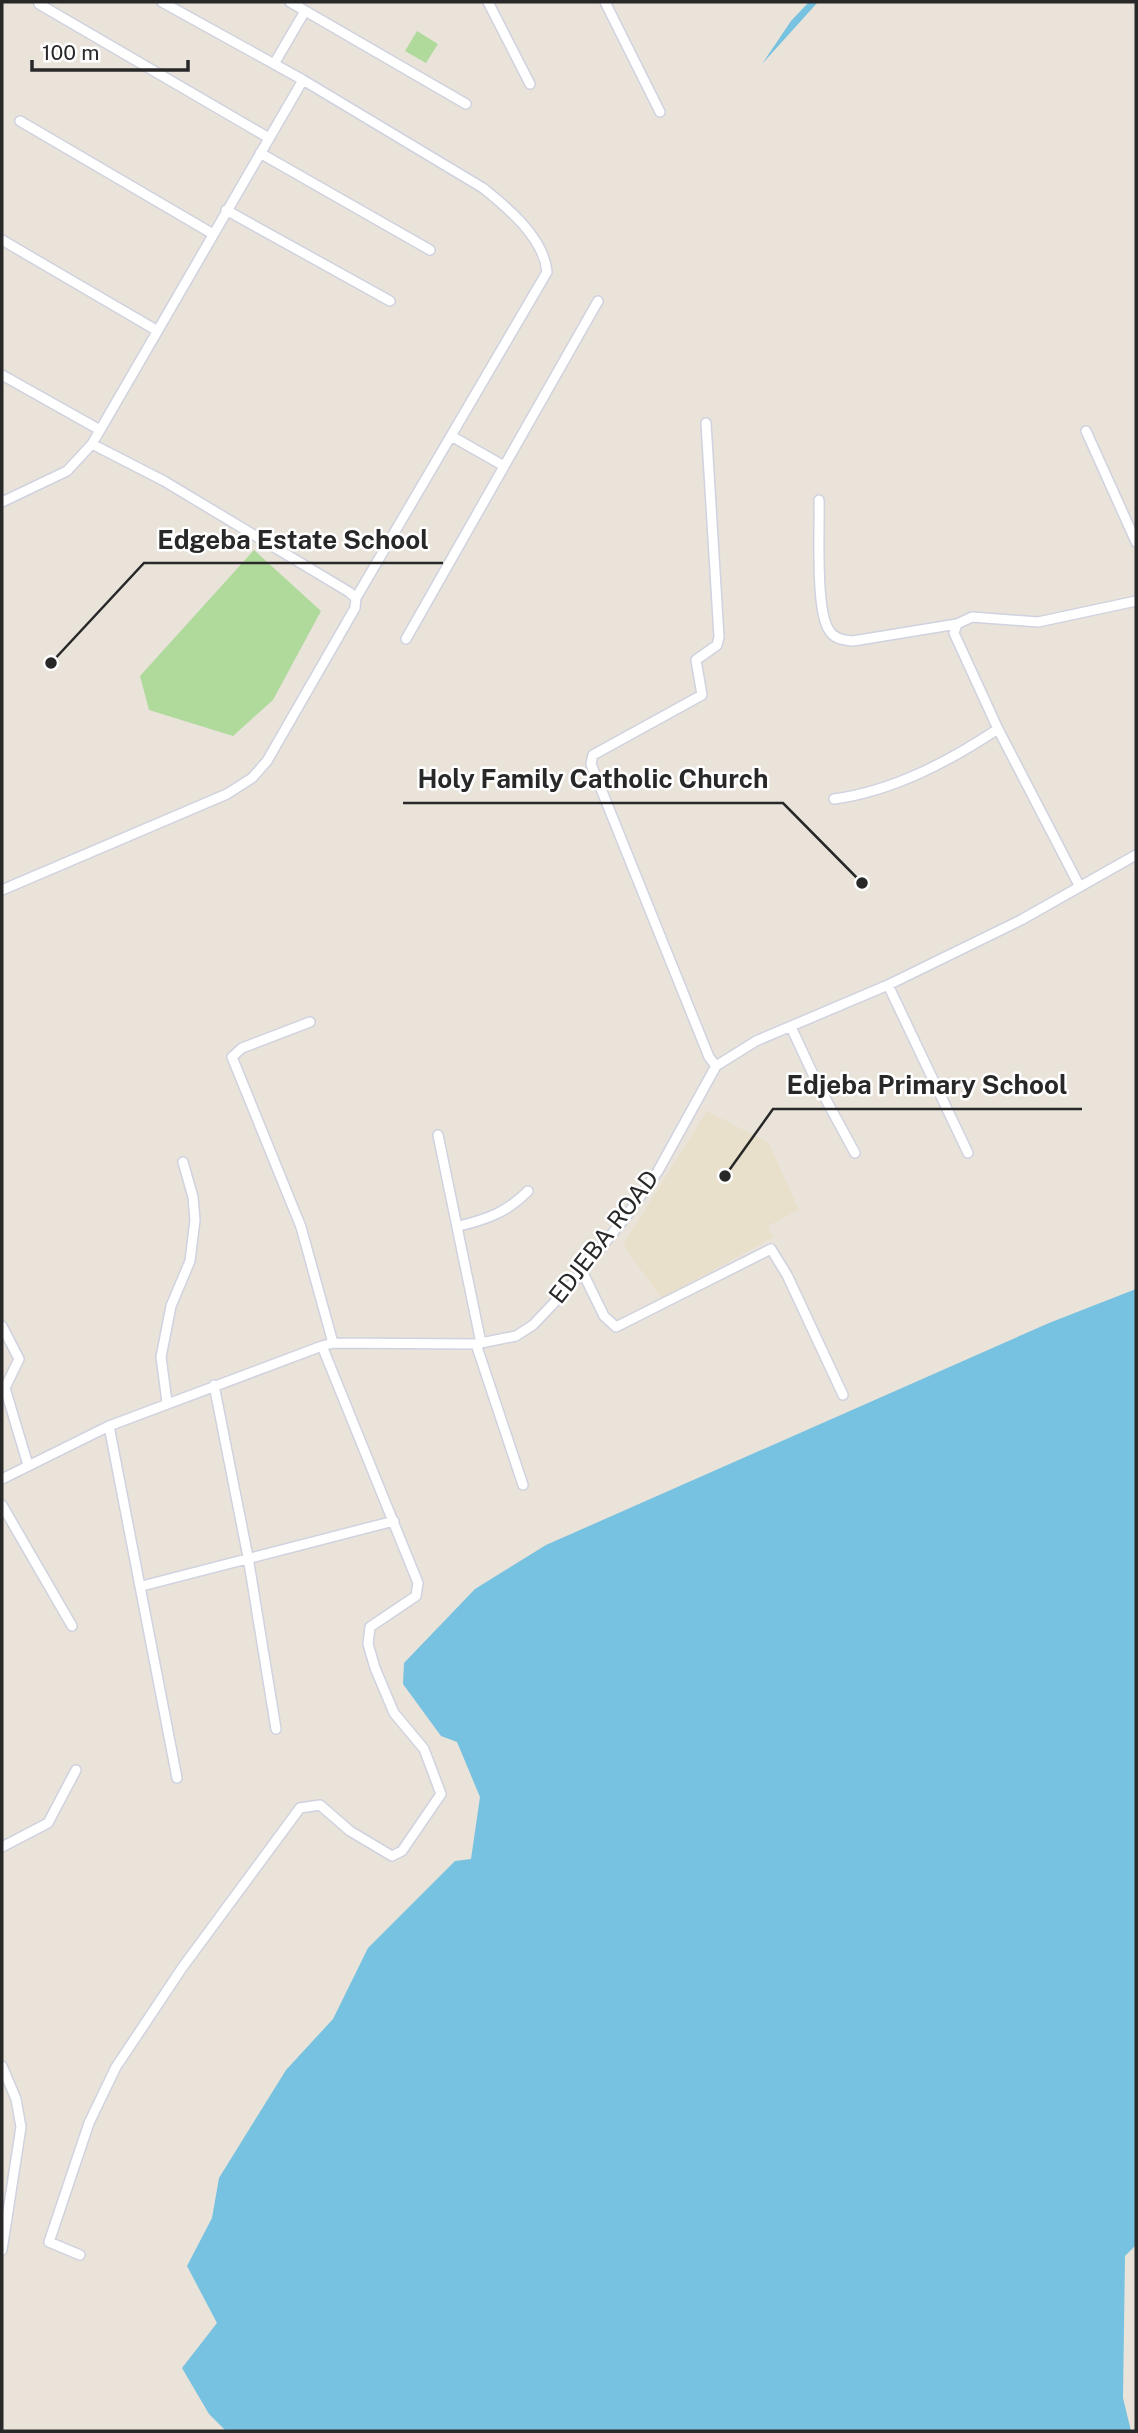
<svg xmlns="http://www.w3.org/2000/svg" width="1138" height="2433" viewBox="0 0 1138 2433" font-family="'Public Sans',sans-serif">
<rect width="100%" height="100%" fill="#e9e3da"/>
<path fill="#e9e0cb" d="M707,1111l62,32 30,67 -31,16 5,11 -111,62 -39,-54z"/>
<path fill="#afda9c" d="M417,31l21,13 -12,19 -21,-12z
M254,550l67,61 -48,89 -40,36 -84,-26 -9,-34z"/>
<path fill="#77c1e1" d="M809,2h9l-56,62 29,-43z
M1136,1289v956l-11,11 -2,142 8,33h-905l-17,-17 -27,-46 35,-45 -30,-57 25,-48 7,-40 67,-108 47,-51 35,-71 87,-87 16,-2 9,-62 -23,-55 -16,-6 -38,-52 1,-21 71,-74 71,-44 503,-222z"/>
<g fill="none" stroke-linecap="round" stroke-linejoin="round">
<g stroke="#d0d2df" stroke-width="12">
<path id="street" d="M162,2l141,78 180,108c25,20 61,50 64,84l-191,326
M290,2l176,102
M488,2l42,82
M605,2l55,110
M39,4l230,134
M274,64l31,-53
M20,121l193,113
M260,153l170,97
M226,210l164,91
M2,240l154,90
M2,375l98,55
M706,423l13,214 -2,8 -21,15 6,35 -109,60 -2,9 118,293 7,9
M1086,431l50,111
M453,437l51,29
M819,500c1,27 -4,110 10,130 5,9 14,10 24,11l104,-17
M2,502l65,-31 25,-27 211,-364
M406,639l192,-338
M834,799c59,-8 114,-37 164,-70
M1080,887l-82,-158 -44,-96 3,-9 15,-7 66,5 98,-21
M2,890l225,-96 25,-16 15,-17 88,-153 1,-10 -7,-6 -185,-111 -72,-37
M888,985l80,168
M310,1022l-68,26 -10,9 69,170 32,116
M791,1027l27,58 37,68
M438,1135l43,208
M459,1226c29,-7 48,-14 69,-35
M582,1271l22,45 12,11 155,-78 16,26 56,120
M2,1326l17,33 -14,29 23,77
M476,1344l47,141
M214,1385l34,172 28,172
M167,1402l-6,-45 10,-51 19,-45 5,-41 -2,-23 -10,-35
M109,1426l68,352
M2,1479l107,-53 213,-80 11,-3 143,1 40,-8 17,-11 39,-41 55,-69 31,-44 58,-105 40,-25 132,-56 133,-65 115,-65
M2,1505l70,121
M142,1586l252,-65
M2,1847l46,-24 28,-53
M2,2066l14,33 5,28 -19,123
M80,2255l-31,-13 40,-119 27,-56 66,-99 118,-160 20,-3 30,26 42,25 10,-5 39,-57 -17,-45 -30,-36 -19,-45 -7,-24 2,-17 46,-31 2,-13 -96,-237"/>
</g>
<use href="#street" stroke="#fff" stroke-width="9"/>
</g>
<g text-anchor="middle" stroke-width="5" stroke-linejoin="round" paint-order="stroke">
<g font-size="24" fill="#282828" stroke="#fff">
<text transform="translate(604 1237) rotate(-52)" y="8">EDJEBA ROAD</text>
</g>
</g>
<path fill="none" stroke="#282828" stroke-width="2.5" d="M51 663L144 563H443M862 883L783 803H403M725 1176L773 1109H1082"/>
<g fill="#282828" stroke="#fff" stroke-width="2.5">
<circle cx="51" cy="663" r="7"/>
<circle cx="862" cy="883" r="7"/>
<circle cx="725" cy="1176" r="7"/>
</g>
<g font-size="26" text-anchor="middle" font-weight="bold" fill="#282828" stroke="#fff" stroke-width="5" stroke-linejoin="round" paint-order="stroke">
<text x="293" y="549">Edgeba Estate School</text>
<text x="593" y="788">Holy Family Catholic Church</text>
<text x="927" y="1094">Edjeba Primary School</text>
</g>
<rect width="1138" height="2433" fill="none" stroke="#282828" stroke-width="7"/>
<path d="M32 60v10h156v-10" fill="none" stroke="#282828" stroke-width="3.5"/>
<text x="42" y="60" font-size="21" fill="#282828" stroke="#ffffff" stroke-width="5" paint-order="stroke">100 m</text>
</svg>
